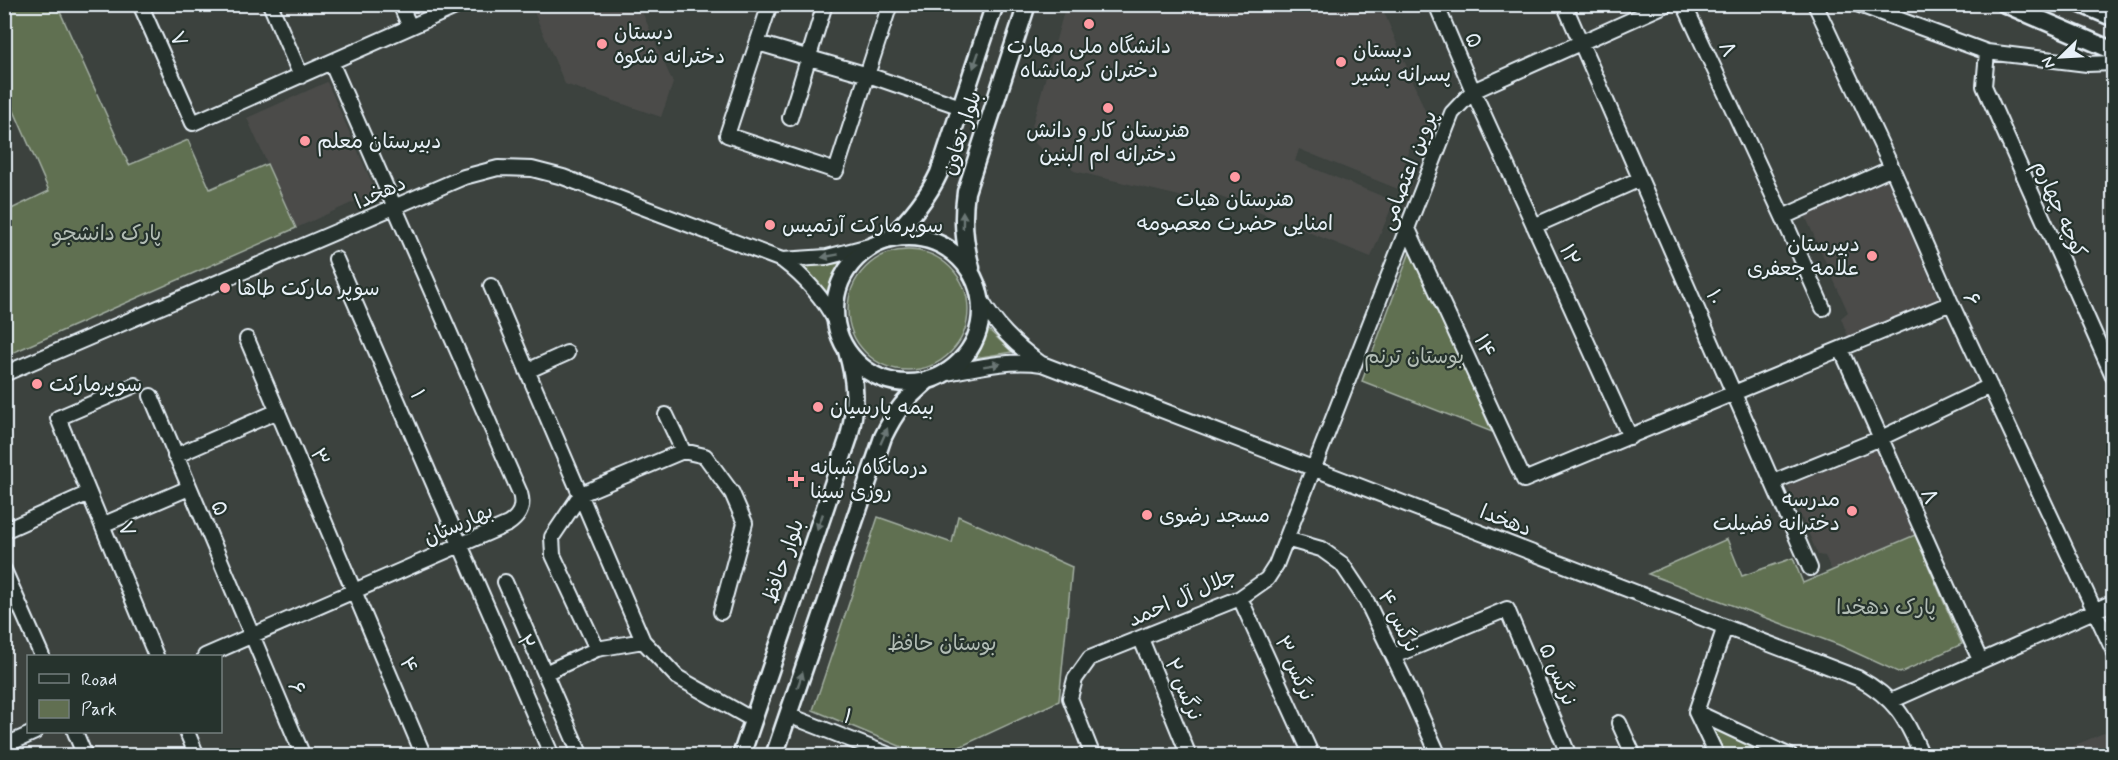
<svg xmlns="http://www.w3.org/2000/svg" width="2118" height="760" viewBox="0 0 2118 760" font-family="Mynerve,'Playpen Sans Arabic',sans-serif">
<rect width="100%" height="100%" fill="#3c423e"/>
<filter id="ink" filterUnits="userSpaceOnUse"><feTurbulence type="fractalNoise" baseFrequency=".0167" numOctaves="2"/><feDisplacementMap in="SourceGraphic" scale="12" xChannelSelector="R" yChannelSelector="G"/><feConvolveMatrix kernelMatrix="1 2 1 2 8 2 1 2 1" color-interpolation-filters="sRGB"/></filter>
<g filter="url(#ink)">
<path fill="#4b4c4a" d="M1066,4l315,1 54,130 -25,10 -12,44 -99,-40 -4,12 99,40 -23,56 -163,-65 -3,10 -131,-31 -8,-11 -23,-9 -14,-14z
M531,5h108l34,78 -12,34 -96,-33z
M327,82l49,110 -80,36 -49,-110z
M1886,177l53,123 -90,39 -8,-21 7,-6 -44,-99z
M1878,449l37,86 -83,36 -7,-15 -7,-1 -30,-69z
M2113,729v26h-61l33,-14z"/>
<path fill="#616f51" stroke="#a4b0a4" stroke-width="1.5" d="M5,4l52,1 72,160 59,-25 22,49 57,-25 29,64 -291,128v-144l44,-21 -44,-101z
M1411,249l81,183 -130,-51z
M848 310a60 60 0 1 1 120 0a60 60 0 1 1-120 0Z
M842,263l-14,30 -25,-26z
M988,329l24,23 -37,6z
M958,516l114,51 -13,134 -119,55 -19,-1 -108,-45 65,-193 74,26z
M1915,535l47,109 -62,29 -61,-28 -191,-71 79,-35 15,37 51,-18 10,25z
M1706,723l69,32h-53z"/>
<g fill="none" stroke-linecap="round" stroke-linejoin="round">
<g stroke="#e8f1f8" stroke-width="18">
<path id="minor" d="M140,4l53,119 269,-119
M270,4l31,72
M400,4l10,23
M770,4l-43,131 109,36 54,-167
M1436,4l37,87 157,346
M1564,4l246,564
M1684,4l99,213 40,91
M1815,4l77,164 59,135 163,349
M1857,4l130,48 100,12 27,-1
M758,43l110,32 93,32
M1987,52l-3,34 130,292
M790,118l35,-114
M1783,217l109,-49
M1534,226l106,-47
M1408,229l116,251 427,-177
M336,259l216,497
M782,260l45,-3 50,-13
M491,286l152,355 34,36 76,43
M980,298c15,27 34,46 60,65
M247,339l177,417
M1841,349l139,311
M527,371l40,-18
M4,374l460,-197 34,-9 34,1 31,8 219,83c24,18 41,37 55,64
M942,374c33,-6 66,-15 100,-10l816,314c37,20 48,40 64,78
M135,385l-77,33 98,238
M151,396l152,360
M666,415l17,36 22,5 27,37 13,30 -24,89
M175,456l103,-45
M1773,482l108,-44 109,-52
M102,525l87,-37
M4,531l85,-38
M1286,539l35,10 21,15 24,36 42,87 31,69
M4,570l38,86
M505,582l76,174
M1240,598l72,158
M1141,639l48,117
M597,649l-44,-94 -1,-18 29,-43 102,-43
M205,656l303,-132c12,-8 16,-17 12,-31l-189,-431
M1394,656l113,-47 62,147
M545,673l52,-24 46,-8
M1891,701l223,-99
M1696,712l94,44
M788,715l104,41
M1619,723l15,33
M75,732l10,24
M187,732l10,24
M4,746l31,-14
M1093,756l-23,-58 5,-19 15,-21 150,-60 27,-19 9,-14 176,-452 21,-22 194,-87
M1717,756l-21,-44 29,-85"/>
</g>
<g stroke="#e8f1f8" stroke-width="21">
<path id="major" d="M2005,4l109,47
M2081,4l33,14
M835 310a73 73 0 1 1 146 0a73 73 0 1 1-146 0Z
M889,239c21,-20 38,-40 50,-66l56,-169
M971,268c-7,-27 -9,-49 -5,-76l61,-188
M741,756l108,-319c8,-31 7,-56 -2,-86
M774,756l109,-319c13,-27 22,-37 45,-57"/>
</g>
<use href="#minor" stroke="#26332d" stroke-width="14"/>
<use href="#major" stroke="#26332d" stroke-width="16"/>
</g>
<defs><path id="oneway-solid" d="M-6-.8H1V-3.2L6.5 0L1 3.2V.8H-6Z" transform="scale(1.5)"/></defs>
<g fill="#6a7674">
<use href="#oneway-solid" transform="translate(976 60) rotate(109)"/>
<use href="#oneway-solid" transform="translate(963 220) rotate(-89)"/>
<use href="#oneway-solid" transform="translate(830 256) rotate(170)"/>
<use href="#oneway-solid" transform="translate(992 365) rotate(-9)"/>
<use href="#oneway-solid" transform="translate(884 436) rotate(-66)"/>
<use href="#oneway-solid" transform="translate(820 522) rotate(109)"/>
<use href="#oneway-solid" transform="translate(800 680) rotate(-71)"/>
</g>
</g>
<g fill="#ff9aa2" stroke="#26332d" stroke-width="2">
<circle cx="1089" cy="24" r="6"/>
<circle cx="602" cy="44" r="6"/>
<circle cx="1341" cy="62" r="6"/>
<circle cx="1108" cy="108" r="6"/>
<circle cx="305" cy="141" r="6"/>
<circle cx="1235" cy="177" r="6"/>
<circle cx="770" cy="225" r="6"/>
<circle cx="1872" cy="256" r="6"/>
<circle cx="225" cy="288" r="6"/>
<circle cx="37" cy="384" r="6"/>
<circle cx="818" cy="407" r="6"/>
<path d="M793 470h6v6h6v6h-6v6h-6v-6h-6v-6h6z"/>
<circle cx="1852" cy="511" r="6"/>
<circle cx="1147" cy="515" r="6"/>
</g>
<g text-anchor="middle" stroke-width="4.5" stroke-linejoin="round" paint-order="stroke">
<g font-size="21" fill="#e8f1f8" stroke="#26332d" text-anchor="start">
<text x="614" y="39">دبستان<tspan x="614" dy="24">دخترانه شکوه</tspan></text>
<text x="1089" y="53" text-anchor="middle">دانشگاه ملی مهارت<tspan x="1089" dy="24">دختران کرمانشاه</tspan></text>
<text x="1353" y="57">دبستان<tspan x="1353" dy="24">پسرانه بشير</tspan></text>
<text x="1108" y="137" text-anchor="middle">هنرستان کار و دانش<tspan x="1108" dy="24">دخترانه ام البنین</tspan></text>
<text x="317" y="148">دبیرستان معلم</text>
<text x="1235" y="206" text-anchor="middle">هنرستان هیات<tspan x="1235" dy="24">امنایی حضرت معصومه</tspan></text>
<text x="782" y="232">سوپرمارکت آرتمیس</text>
<text x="1860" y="251" text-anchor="end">دبیرستان<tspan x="1860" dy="24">علامه جعفری</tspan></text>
<text x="237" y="295">سوپر مارکت طاها</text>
<text x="49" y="391">سوپرمارکت</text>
<text x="830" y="414">بیمه پارسیان</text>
<text x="810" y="474">درمانگاه شبانه<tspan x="810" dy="24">روزی سینا</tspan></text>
<text x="1840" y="506" text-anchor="end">مدرسه<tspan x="1840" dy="24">دخترانه فضيلت</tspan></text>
<text x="1159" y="522">مسجد رضوی</text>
</g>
<g font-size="21" fill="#e8f1f8" stroke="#26332d">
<text transform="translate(179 39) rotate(66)" y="7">۷</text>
<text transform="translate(1474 40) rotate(67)" y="7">۵</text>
<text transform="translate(1728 49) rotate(65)" y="7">۸</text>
<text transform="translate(961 133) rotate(-72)" y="7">بلوار تعاون</text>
<text transform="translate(1408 170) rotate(-69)" y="7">پروین اعتصامی</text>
<text transform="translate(380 192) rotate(-24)" y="7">دهخدا</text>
<text transform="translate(2060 209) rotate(66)" y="7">کوچه چهارم</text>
<text transform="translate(1570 255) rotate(66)" y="7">۱۲</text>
<text transform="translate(1715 297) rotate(66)" y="7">۱۰</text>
<text transform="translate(1972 299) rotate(65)" y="7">۶</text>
<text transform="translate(1485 346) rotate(65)" y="7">۱۴</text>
<text transform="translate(418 394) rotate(67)" y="7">۱</text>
<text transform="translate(320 457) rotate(67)" y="7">۳</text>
<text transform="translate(1930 496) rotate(66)" y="7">۸</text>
<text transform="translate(220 508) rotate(67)" y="7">۵</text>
<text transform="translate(1506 520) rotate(21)" y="7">دهخدا</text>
<text transform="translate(458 524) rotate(-24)" y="7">بهارستان</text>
<text transform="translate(127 529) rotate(68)" y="7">۷</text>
<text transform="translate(783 561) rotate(-71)" y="7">بلوار حافظ</text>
<text transform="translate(1182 597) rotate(-24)" y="7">جلال آل احمد</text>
<text transform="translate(1399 621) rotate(63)" y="7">نرگس ۴</text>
<text transform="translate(526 642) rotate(66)" y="7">۲</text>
<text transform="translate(409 665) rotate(67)" y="7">۴</text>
<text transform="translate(1295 668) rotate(66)" y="7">نرگس ۳</text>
<text transform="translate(1558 674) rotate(67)" y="7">نرگس ۵</text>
<text transform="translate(297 688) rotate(66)" y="7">۶</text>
<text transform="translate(1184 689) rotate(67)" y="7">نرگس ۲</text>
<text transform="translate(848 716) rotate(21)" y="7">۱</text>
</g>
<g font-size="21" fill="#b2bdb5" stroke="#26332d">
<text x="107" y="240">پارک دانشجو</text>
<text x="1414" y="363">بوستان ترنم</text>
<text x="1886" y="614">پارک دهخدا</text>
<text x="942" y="650">بوستان حافظ</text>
</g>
</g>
<rect width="2118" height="760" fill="none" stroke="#26332d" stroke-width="24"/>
<rect x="12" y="12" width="2094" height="736" fill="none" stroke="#e8f1f8" stroke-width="2" filter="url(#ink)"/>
<rect x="27" y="655" width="195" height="78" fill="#26332d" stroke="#747f7e" stroke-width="1.5"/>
<rect x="39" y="674" width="30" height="9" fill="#26332d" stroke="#747f7e" stroke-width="1.5"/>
<text x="81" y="685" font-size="18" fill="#e8f1f8">Road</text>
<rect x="39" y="700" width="30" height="18" fill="#616f51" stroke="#747f7e" stroke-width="1.5"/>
<text x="81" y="715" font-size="18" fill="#e8f1f8">Park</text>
<g transform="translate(2061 57) rotate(246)" stroke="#26332d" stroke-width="4.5" paint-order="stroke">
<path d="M0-4.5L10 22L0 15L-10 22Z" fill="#e8f1f8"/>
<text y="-9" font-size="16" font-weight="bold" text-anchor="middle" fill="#e8f1f8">N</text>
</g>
</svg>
